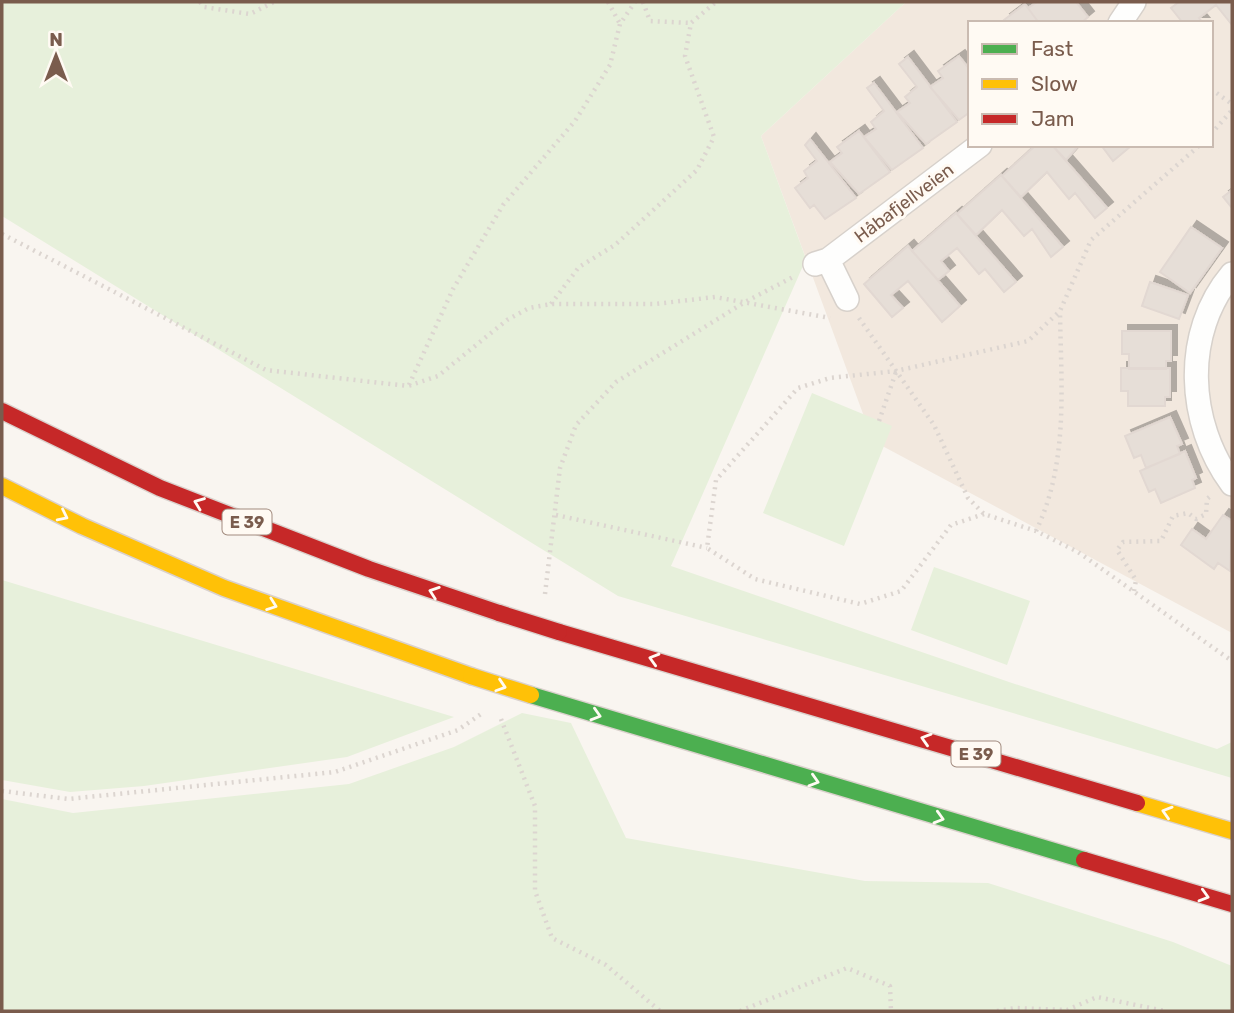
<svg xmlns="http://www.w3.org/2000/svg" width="1234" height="1013" viewBox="0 0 1234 1013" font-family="Rubik,sans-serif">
<defs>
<filter id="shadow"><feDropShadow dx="6" dy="-6" stdDeviation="0" flood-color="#0004"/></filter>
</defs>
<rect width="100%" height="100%" fill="#f9f5f0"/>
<path fill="#f2e8de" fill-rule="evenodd" d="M906,2h326v631l-359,-192 -112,-305zM970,23h241v122h-241z"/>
<path fill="#e7f0db" d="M2,2h904l-145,134 45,123 -135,307 338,116 208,67 15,-7v36l-614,-182 -616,-380z
M812,393l80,33 -48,120 -81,-33z
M934,567l96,34 -23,64 -96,-35z
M2,580l452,137 -107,40 -203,29 -74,6 -68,-12z
M522,713l49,10 55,115 239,43 123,2 185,59 59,24v45h-1230v-212l71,14 276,-29 105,-37z"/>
<path fill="#e6ded7" stroke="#e2d8d2" stroke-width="2" filter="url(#shadow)" d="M1037,2h39l12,15 -7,6h-42l-11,-15z
M1179,2h53v23l-16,-20 -17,13 4,5h-20l-12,-15z
M1025,4l14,19h-33l-2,-3z
M959,56l11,14v42l-11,8 -29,-33 13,-9 -5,-7z
M908,57l49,65 -31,22 -29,-32 13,-9 -5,-6 12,-10 -18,-23z
M874,83l49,65 -31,22 -28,-33 12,-8 -5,-7 13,-11 -17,-23z
M859,131l31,41 -31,22 -29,-32 12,-9 -5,-6z
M810,139l46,59 -31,21 -11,-14 -4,3 -15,-20 13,-10 -4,-7 13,-10 -12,-16z
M1036,145h16l55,63 -12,10 -20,-25 -6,6 -22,-27 -26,25 -19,-21z
M1052,145h27l-13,15z
M1101,145h30v1l-18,15z
M1001,175l62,72 -12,10 -19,-28 -8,7 -22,-26 -26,25 -19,-21z
M1232,190v18l-9,-11z
M956,213l60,69 -12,10 -19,-23 -6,5 -22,-26 -16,13 8,10 -11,9 -26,-29z
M1191,227l31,21 -32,45 -30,-21z
M908,246l52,60 -18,16 -34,-41 -17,14 12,13 -11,9 -28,-33z
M1150,282l38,13 -9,24 -37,-13z
M1122,331h49v30h-5v8h-37v-15h-7z
M1121,368h49v29h-5v9h-37v-15h-7z
M1170,417l12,27 -5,2 3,8 -34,14 -5,-13 -7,3 -9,-22z
M1185,451l11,27 -4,2 3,8 -34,15 -6,-14 -6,3 -9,-21z
M1223,515l9,6 -2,50 -12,-8 -4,6 -33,-24 11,-16 14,10z"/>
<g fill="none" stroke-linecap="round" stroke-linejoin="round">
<g stroke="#d7d1cb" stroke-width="26">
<path id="street" d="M1120,23l14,-21
M828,260l19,39
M815,264l13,-4 152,-115
M1232,274c-50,59 -45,149 0,210"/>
</g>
<g stroke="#dad1cc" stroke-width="19">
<path id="fast" d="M531,695l553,165"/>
</g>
<g stroke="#dad1cc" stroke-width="19">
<path id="slow" d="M2,486l80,40 142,62 247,88
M1137,803l95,28"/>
</g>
<g stroke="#dad1cc" stroke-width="19">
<path id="jam" d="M2,411l158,77 209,81 130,44
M559,632l578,171
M1084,860l148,44"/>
</g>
<path stroke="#dcd5d0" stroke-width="4.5" stroke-dasharray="2 5" stroke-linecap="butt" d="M200,2l4,5 46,7 24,-12
M608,2l12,22
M643,2l7,19 41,2
M1211,89l21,15
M1211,134l21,-24
M2,234l264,136 142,16 30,-10 69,-56 22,-12 22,-4h104l60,-7 115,21
M551,304l28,-37 36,-22 82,-75 17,-33 -29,-81 6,-33 25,-21
M859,318l75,107 34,73 16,16 52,17 42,21 154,109
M409,385l44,-96 50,-84 72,-84 35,-56 10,-41 15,-22
M879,421l17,-49
M984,514l-33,11 -50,66 -41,13 -105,-25 -48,-31 9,-68 82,-92 32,-10 66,-7 132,-30 32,-30 31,-71 109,-95
M556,515l151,33
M1036,531c33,-69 25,-145 24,-219
M1134,591l2,-11 -19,-30 6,-8 38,-1 12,-25 15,-3 8,6 10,-5 1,-15 6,-5
M545,594l15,-126 16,-43 40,-43 129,-80 50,-26
M501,719l34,87v85l17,47 54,27 54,46
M2,791l66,8 267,-27 123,-42 23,-16
M740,1011l107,-43 43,18 1,25
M997,1011l18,-3 52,2 30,-13 68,14"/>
<use href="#street" stroke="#fefefd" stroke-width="23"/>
<use href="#fast" stroke="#4caf50" stroke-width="16"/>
<use href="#slow" stroke="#ffc107" stroke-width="16"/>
<use href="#jam" stroke="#c62828" stroke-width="16"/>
<g stroke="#dad1cc" stroke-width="19" stroke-linecap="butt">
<path id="slow-bridge" d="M471,676l60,19"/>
</g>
<g stroke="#dad1cc" stroke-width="19" stroke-linecap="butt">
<path id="jam-bridge" d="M499,613l60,19"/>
</g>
<use href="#slow-bridge" stroke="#ffc107" stroke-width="16"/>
<use href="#jam-bridge" stroke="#c62828" stroke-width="16"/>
</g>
<defs><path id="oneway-chevron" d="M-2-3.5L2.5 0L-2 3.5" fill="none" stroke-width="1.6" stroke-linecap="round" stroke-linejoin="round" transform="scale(1.75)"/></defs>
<g stroke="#fffaf3">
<use href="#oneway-chevron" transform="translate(199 503) rotate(-159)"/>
<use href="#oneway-chevron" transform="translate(63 516) rotate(26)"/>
<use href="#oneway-chevron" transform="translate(434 592) rotate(-161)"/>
<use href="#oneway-chevron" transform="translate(272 605) rotate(20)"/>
<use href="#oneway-chevron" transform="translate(654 659) rotate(-164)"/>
<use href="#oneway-chevron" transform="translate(501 686) rotate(18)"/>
<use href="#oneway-chevron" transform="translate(596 715) rotate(17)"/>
<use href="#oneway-chevron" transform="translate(926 739) rotate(-163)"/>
<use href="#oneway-chevron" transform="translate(814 781) rotate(17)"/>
<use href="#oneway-chevron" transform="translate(1167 812) rotate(-163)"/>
<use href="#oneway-chevron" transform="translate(939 818) rotate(16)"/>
<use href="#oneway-chevron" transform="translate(1204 896) rotate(16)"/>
</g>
<g text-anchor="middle" stroke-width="6" stroke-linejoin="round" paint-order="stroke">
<g fill="#fffaf3" stroke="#a28b7f" stroke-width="2">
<rect x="222.5" y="509.5" width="49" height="25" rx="5"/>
<rect x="951.5" y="741.5" width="49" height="25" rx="5"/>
</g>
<g font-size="16" font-weight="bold" fill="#7a5c4d">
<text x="247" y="528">E 39</text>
<text x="976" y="760">E 39</text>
</g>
<g font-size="18" fill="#7a5c4d" stroke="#fffaf3">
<text transform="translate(904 203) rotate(-37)" y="6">Håbafjellveien</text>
</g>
</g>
<rect width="1234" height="1013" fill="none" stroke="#7a5c4d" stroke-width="7"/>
<rect x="968" y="21" width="245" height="126" fill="#fffaf3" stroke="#cabbb1" stroke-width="2"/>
<rect x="982" y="44" width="35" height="10" fill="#4caf50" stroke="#cabbb1" stroke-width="2"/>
<text x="1031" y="56" font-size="21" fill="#7a5c4d">Fast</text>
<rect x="982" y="79" width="35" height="10" fill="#ffc107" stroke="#cabbb1" stroke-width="2"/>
<text x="1031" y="91" font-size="21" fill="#7a5c4d">Slow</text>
<rect x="982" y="114" width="35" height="10" fill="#c62828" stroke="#cabbb1" stroke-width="2"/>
<text x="1031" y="126" font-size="21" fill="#7a5c4d">Jam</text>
<g transform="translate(56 56)" stroke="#fffaf3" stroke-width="5" paint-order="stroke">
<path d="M0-5L12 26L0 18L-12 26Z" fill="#7a5c4d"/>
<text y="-10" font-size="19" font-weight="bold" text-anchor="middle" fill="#7a5c4d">N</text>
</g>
</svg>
